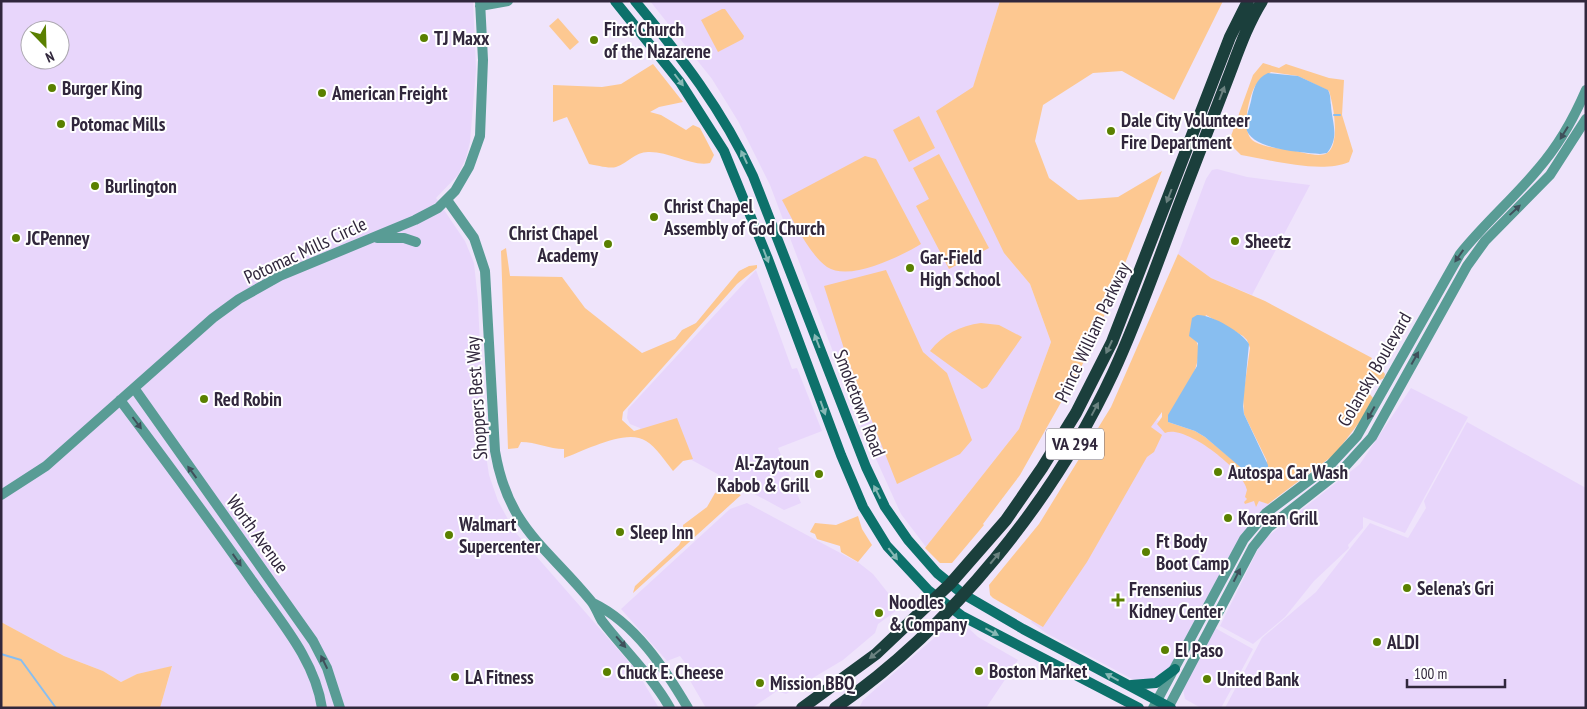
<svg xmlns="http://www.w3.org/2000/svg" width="1587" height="709" viewBox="0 0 1587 709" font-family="'PT Sans Narrow',sans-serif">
<rect width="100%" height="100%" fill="#efe4fb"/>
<path fill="#e8d6fb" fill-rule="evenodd" d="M1,1h472l3,68 -6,73 -4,16 -8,17 -22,23 29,43 9,22 4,38 6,141 5,33 9,26 17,31 121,138 23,38h-499l12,-41 -35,7 -16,8 -18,-11 -39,-15 -63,-34zM30,30h30v30h-30z
M650,1h350l-27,87 31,165 26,31 21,58 -32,87 -93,118 -25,-33 -40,-88 -91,-241 -32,-64 -26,-42z
M1217,169l30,8 63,8 -58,110 -41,-17 -33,-24 28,-75 6,-9z
M756,270l36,99 5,-1 25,63 -44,17 23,55 -17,7 -142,-77 -2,-5 -10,-4 -3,-6 1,-9z
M1411,388l57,29 -63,116 -42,-16v11l-15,17 1,3 -35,33 -29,36 -32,27 -33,-18 42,-85 98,-77z
M1139,413l56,22 16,10 63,57 -12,11 -88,151 -12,14 -28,2 -88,-47 -15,-11 68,-104z
M1467,422l119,66v220h-361l37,-70 54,-46 54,-69 38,15 18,-30 -2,-7z
M747,503l112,60 14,11 27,34 -22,16 -3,9 -32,27 -57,34 -9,-3 -25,17h-46l-17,-29 5,-4 -14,-19 -13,5 -46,-52 109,-100z
M957,622l7,2 14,13 40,23 -32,48h-127l4,-8 86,-75z
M1215,628l38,21 -32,59h-20l-16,-9 -2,-10z"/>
<path fill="#fdc891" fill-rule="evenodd" d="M1000,1h223l-49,99 -52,-29 -29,2 -50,32 -8,36 14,37 29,22 40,-3 44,-26 -72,180 -70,124 -37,49 1,1 -32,38h-12l-15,-15 94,-119 32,-87 -21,-58 -26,-31 -68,-142 37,-24z
M722,9h3l19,27 -1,3 -25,13 -17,-32z
M558,18l21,24 -9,8 -21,-24z
M1263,63l16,5 7,-4 43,14 15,2 -2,35 11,36 -4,11c-28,12 -78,-2 -108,-7l-9,-9 -1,-10 22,-61zM1271,72l27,4 31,15c4,12 12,53 -2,62 -8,5 -26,-1 -35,-3 -11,-2 -26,-2 -37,-8 -15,-8 -7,-41 -1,-54 3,-6 11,-11 17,-16z
M653,64l30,38 -24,5 -9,5 11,3 25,15 7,-5 7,3 14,27 -4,8c-18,4 -41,-12 -62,-11 -13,0 -20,11 -32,15 -7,2 -20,-2 -27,-3l-22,-47 -14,5v-37l49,2 19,-3z
M919,116l16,32 -26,14 -16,-32z
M939,154l50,94 -40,21 -33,-63 13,-7 -16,-31z
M865,156l11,3 45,85c-20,12 -71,38 -94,23 -19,-14 -34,-47 -45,-67z
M506,248l4,28 52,1 23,31 57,45 33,-14 7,-9 14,-7 43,-52 10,-5 8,-1v3l-20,16 -114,128 -1,8 12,11 43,-13 16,41 -10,2 -10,10c-8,-10 -17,-24 -27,-30 -20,-13 -61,10 -82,17v-9c-15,0 -28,-7 -43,-7l-3,6 -10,1 -7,-198z
M1178,254l33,24 54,23 107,57 -2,4 9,5 6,7 -1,4 -12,6 -4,8 5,6 -12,22 -26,34 -67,50 -9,-3 -3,6 -2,-6 -9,3 -1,-2 3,-3 -2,-2 2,-7c-3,-19 -61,-66 -82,-57l-8,-9 5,-7v-5l-11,15 11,8 -8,17 -7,5 -60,105 -44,65 -50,-29 -3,-3 -1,-10 50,-61 72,-117zM1206,315l37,21 4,4 3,8 -7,49 1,17 23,47 -11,18 -51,-42 -10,-6 -27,-9c10,-19 41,-63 27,-83z
M886,270l37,82 24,21 25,67 -12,14 -63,30 -51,-129 -22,-69z
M981,323l18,2 23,12 -35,50 -5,2 -52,-38c13,-17 30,-25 51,-28z
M726,488l15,7 -108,98 2,-7 44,-41 5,-9 -1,-11 24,-18 8,-14z
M858,516l4,13 10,16 -14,17 -17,-10 -1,-6 -23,-7 -2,-5 -5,-2 5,-9 21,2z
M1,622l63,34 39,15 18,11 16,-8 35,-8 -12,42h-159z"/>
<path fill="#88bef0" d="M1268,73l30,3 30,14c3,6 2,9 3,15 1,18 9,32 -4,48l-7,1c-18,-2 -71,-4 -74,-27 -1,-7 3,-18 5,-26 2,-11 5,-23 17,-28z
M1197,315c14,-1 45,17 52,29l-6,62 1,8 24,51v5l-2,4 -10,5 -4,-2 -47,-40 -10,-6 -27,-9v-7l29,-49 1,-23 -9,-7 3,-18z"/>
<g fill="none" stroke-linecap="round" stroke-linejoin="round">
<path stroke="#88bef0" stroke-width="2" d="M1334,115h6
M1,654l20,6 35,48"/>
<path stroke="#599c95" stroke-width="10" d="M480,6l28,-5
M447,200l27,38 11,33 10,180c13,77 51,95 96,150 5,6 7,14 11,20 23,30 49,54 68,87
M377,238h27l12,4
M134,388l179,253 14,27 13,40
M120,400c45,60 90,121 133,182 27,39 62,78 69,126
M1,495l45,-29 167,-148 26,-19 41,-23 135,-56 23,-12 17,-17 14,-24 11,-31 3,-76 -3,-59
M593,603c42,20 72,66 95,105
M1153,708l91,-169 22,-26 65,-49 26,-28 103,-182c24,-30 53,-55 78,-85 21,-24 36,-51 48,-79
M1168,708l85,-161 16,-20 74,-58 29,-32 95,-171 18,-25 65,-66 36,-56"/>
<path stroke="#0d716b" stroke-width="10" d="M615,1l65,81 44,69 44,108 73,196 22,52 24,39 41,44 34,26 177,92
M635,1c47,57 87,108 118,175l113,291 19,40 23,33 29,33 26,21 60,35 148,79
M1131,685l25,-2 19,-14"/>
<path stroke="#1b3f3c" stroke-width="12" d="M802,708l74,-54 74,-70 56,-64 36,-52 34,-55 36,-71 118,-305 18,-36
M835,708c116,-80 219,-208 278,-335 26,-56 46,-115 68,-173 15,-40 31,-81 47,-122 10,-26 19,-53 34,-77"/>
</g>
<defs><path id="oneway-solid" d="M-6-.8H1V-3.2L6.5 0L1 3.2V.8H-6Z" transform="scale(1.25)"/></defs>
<g fill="#86b8b5">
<use href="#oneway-solid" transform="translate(679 80) rotate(53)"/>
<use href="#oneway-solid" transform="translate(744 157) rotate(-115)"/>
<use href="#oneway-solid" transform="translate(766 256) rotate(69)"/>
<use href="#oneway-solid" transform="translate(817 341) rotate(-111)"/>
<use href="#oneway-solid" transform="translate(823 408) rotate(70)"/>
<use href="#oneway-solid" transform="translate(877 492) rotate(-117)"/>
<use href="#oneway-solid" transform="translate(893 554) rotate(52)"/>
<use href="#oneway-solid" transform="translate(992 632) rotate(28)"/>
<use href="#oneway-solid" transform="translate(1112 677) rotate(-152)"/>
</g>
<g fill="#6b8280">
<use href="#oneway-solid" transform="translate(1222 93) rotate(-69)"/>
<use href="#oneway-solid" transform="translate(1169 196) rotate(111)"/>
<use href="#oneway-solid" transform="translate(1109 347) rotate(115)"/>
<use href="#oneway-solid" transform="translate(1095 409) rotate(-62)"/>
<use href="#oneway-solid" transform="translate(995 558) rotate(-50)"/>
<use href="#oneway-solid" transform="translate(875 654) rotate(141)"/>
</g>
<g fill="#3f505b">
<use href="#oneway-solid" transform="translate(1564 133) rotate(122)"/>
<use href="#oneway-solid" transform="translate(1515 210) rotate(-43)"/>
<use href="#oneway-solid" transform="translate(1459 256) rotate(125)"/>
<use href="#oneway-solid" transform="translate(1415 358) rotate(-61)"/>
<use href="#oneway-solid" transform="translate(1371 413) rotate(119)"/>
<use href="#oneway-solid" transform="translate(137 423) rotate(53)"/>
<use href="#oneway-solid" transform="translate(192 472) rotate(-126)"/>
<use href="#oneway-solid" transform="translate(237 560) rotate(55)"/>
<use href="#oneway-solid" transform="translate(1237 575) rotate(-63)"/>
<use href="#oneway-solid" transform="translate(621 642) rotate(49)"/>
<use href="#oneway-solid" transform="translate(324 662) rotate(-116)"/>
</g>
<g fill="#5a8000" stroke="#fff" stroke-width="2">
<circle cx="424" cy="38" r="5"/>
<circle cx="594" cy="40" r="5"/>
<circle cx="52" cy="88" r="5"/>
<circle cx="322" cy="93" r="5"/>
<circle cx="61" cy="124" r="5"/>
<circle cx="1111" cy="131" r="5"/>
<circle cx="95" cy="186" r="5"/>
<circle cx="654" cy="217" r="5"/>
<circle cx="16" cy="238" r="5"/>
<circle cx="1235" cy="241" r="5"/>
<circle cx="608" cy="244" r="5"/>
<circle cx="910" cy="268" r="5"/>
<circle cx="204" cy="399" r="5"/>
<circle cx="1218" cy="472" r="5"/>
<circle cx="819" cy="474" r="5"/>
<circle cx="1228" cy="518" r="5"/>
<circle cx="620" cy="532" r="5"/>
<circle cx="449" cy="535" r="5"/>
<circle cx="1146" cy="552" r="5"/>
<circle cx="1407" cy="588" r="5"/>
<path d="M1115.5 592.5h5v5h5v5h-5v5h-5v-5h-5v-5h5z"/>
<circle cx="879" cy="613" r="5"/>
<circle cx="1377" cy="642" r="5"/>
<circle cx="1165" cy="650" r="5"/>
<circle cx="979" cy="671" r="5"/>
<circle cx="607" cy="672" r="5"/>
<circle cx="455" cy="677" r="5"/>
<circle cx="1207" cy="679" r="5"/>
<circle cx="760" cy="683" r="5"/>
</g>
<g text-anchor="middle" stroke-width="4" stroke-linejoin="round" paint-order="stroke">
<rect fill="#fff" stroke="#6f6876" stroke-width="1" x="1046" y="428.5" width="58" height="31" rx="4"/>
<g font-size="18" font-weight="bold" fill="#31273c">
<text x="1075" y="450">VA 294</text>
</g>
<g font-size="19" font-weight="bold" fill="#31273c" stroke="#fff" text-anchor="start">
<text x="604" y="36">First Church<tspan x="604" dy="22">of the Nazarene</tspan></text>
<text x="434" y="45">TJ Maxx</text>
<text x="62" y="95">Burger King</text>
<text x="332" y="100">American Freight</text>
<text x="1121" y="127">Dale City Volunteer<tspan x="1121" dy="22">Fire Department</tspan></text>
<text x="71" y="131">Potomac Mills</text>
<text x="105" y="193">Burlington</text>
<text x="664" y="213">Christ Chapel<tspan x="664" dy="22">Assembly of God Church</tspan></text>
<text x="598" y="240" text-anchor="end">Christ Chapel<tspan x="598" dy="22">Academy</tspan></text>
<text x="26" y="245">JCPenney</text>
<text x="1245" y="248">Sheetz</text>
<text x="920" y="264">Gar-Field<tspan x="920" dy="22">High School</tspan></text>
<text x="214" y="406">Red Robin</text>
<text x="809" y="470" text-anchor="end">Al-Zaytoun<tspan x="809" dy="22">Kabob &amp; Grill</tspan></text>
<text x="1228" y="479">Autospa Car Wash</text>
<text x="1238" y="525">Korean Grill</text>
<text x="459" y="531">Walmart<tspan x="459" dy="22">Supercenter</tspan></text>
<text x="630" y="539">Sleep Inn</text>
<text x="1156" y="548">Ft Body<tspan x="1156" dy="22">Boot Camp</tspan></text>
<text x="1417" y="595">Selena’s Gri</text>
<text x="1129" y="596">Frensenius<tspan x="1129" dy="22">Kidney Center</tspan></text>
<text x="889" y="609">Noodles<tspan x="889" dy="22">&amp; Company</tspan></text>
<text x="1387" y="649">ALDI</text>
<text x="1175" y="657">El Paso</text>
<text x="989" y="678">Boston Market</text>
<text x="617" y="679">Chuck E. Cheese</text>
<text x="465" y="684">LA Fitness</text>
<text x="1217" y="686">United Bank</text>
<text x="770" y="690">Mission BBQ</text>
</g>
<g font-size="19" fill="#31273c" stroke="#fff">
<text transform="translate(305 250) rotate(-25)" y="7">Potomac Mills Circle</text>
<text transform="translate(1092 332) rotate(-65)" y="7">Prince William Parkway</text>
<text transform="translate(1374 369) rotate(-60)" y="7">Golansky Boulevard</text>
<text transform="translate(476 398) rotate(-94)" y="7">Shoppers Best Way</text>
<text transform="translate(860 403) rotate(69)" y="7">Smoketown Road</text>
<text transform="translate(258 534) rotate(54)" y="7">Worth Avenue</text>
</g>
</g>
<rect width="1587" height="709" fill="none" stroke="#31273c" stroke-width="5"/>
<g transform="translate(45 45) rotate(157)"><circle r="24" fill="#ffffff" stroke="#ada9b1"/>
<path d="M0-4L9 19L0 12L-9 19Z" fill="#5a8000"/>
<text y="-8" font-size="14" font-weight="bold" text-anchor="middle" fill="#31273c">N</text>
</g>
<path d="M1407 679v8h98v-8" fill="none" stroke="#31273c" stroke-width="2.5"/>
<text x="1414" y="679" font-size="15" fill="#31273c" stroke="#ffffff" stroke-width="4" paint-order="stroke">100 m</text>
</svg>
